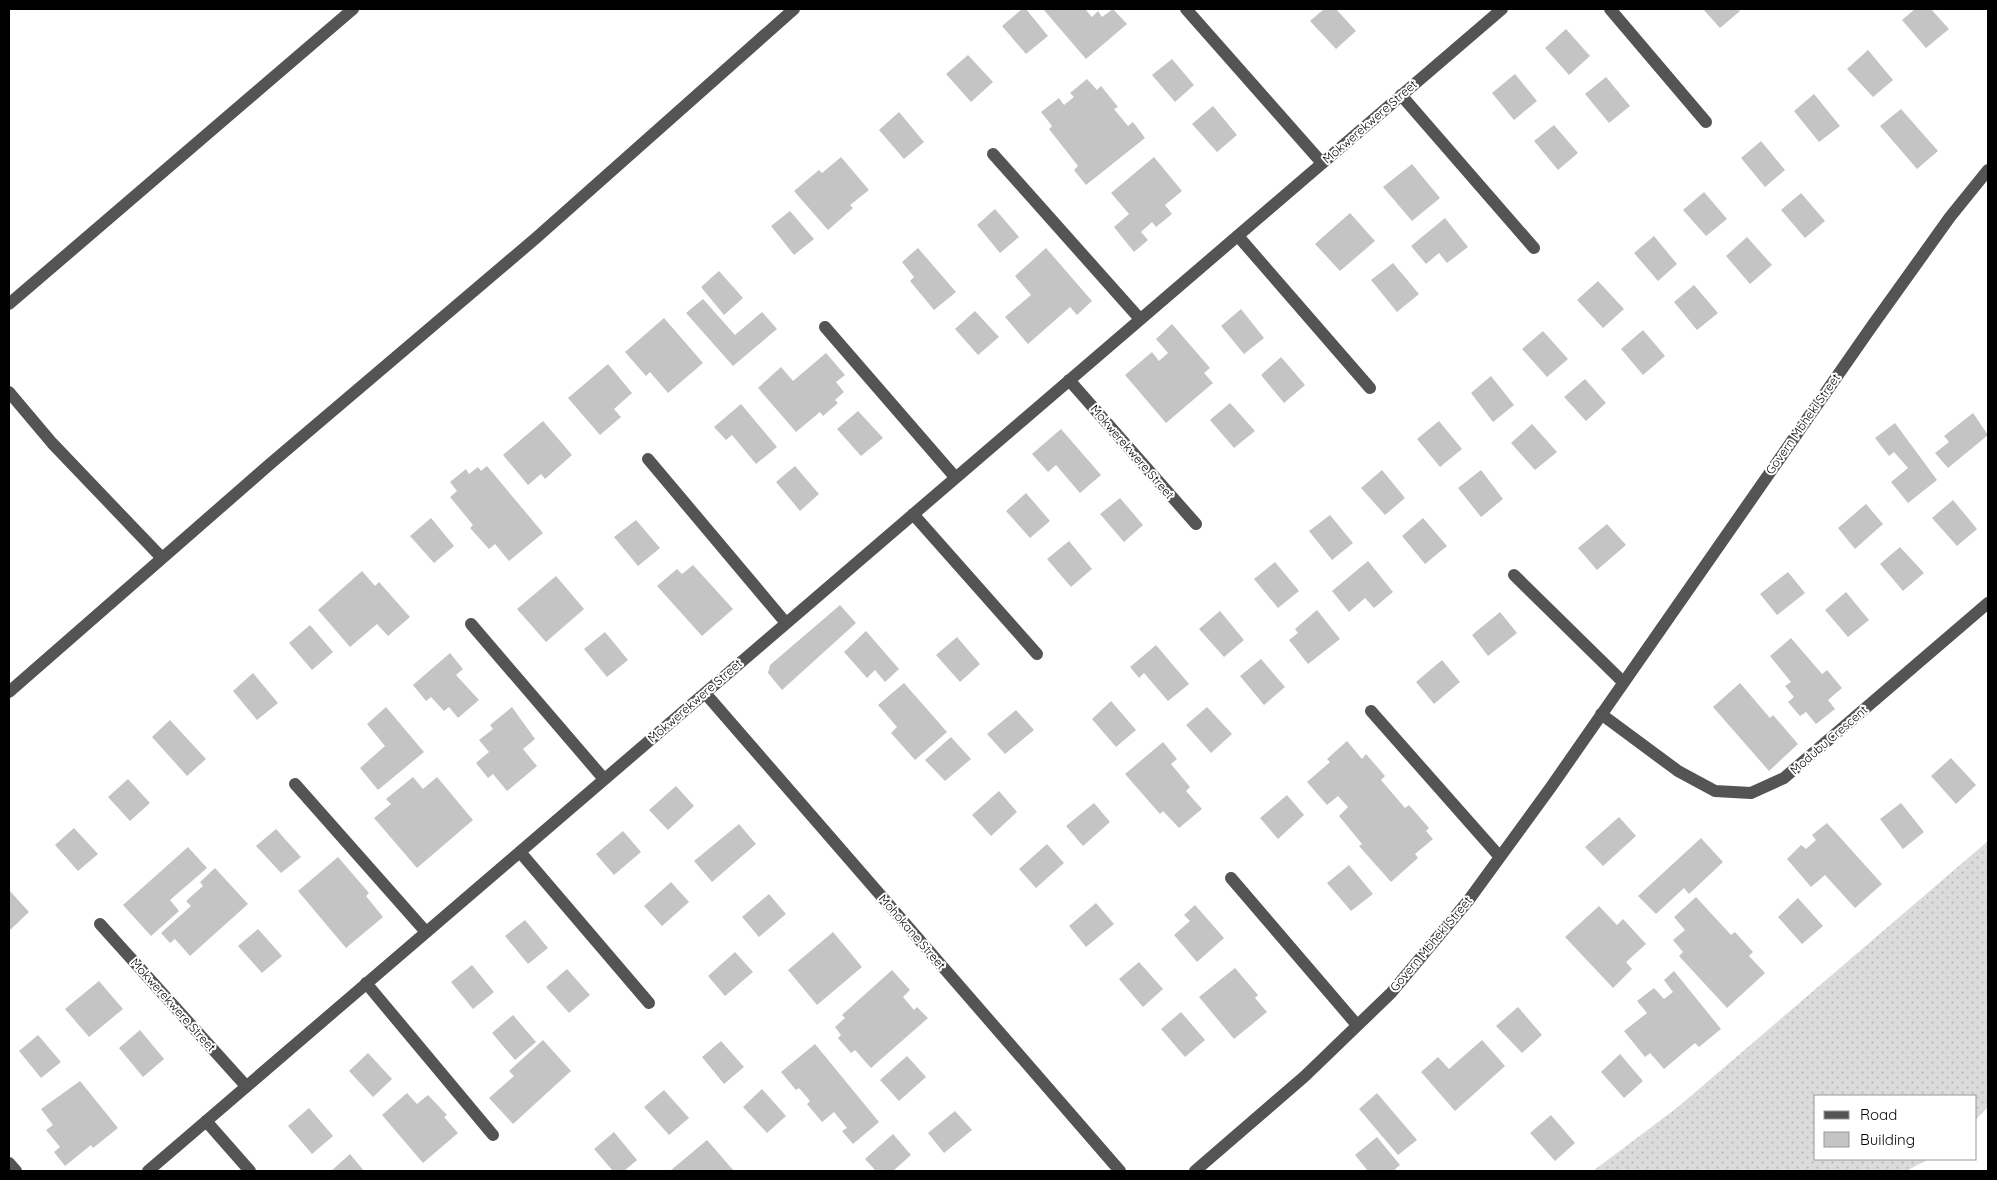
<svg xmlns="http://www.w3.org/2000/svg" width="1997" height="1180" viewBox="0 0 1997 1180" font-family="Quicksand,sans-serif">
<defs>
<pattern id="grass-dots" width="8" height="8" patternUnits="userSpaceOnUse" patternTransform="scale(1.25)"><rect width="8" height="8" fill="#dbdbdb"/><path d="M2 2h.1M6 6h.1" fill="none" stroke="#bababa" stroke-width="1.8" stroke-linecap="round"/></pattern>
</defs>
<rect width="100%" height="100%" fill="#fff"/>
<path fill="url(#grass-dots)" d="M1988,841v266l-12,12v-23h-160v63h113l-23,12h-313l85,-64z"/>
<path fill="#c4c4c4" d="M1022,9h4l22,27 -22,18 -24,-28z
M1043,9h42l7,8 6,-6 4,6 11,-8 14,15 -41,35z
M1324,9h12l20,22 -20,18 -26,-28z
M1703,9h35l2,2 -20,17z
M1915,9h16l18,20 -23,19 -24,-28z
M1566,29l24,27 -21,19 -24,-27z
M1868,50l25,30 -20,17 -26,-28z
M968,55l25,27 -22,20 -25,-28z
M1172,59l22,26 -19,17 -23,-27z
M1515,74l22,27 -23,19 -22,-27z
M1606,77l24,29 -21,17 -24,-29z
M1087,79l10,11 4,-4 17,21 -4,2 14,17 5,-4 12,16 -59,47 -12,-15 4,-4 -29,-37 3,-3 -11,-14 18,-14 5,7 10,-8 -4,-4z
M1814,94l26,32 -21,16 -25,-31z
M1213,106l24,29 -20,17 -25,-28z
M1901,109l37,42 -21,18 -37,-43z
M899,112l25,30 -20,17 -25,-29z
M1554,125l24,28 -20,17 -24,-29z
M1761,141l24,29 -20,17 -24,-29z
M841,157l28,33 -19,15 3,3 -25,22 -34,-39 25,-21 3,3z
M1154,157l28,34 -17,14 7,9 -16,13 -4,-5 -11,10 7,8 -14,12 -20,-25 15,-13 -18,-21z
M1412,164l28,34 -28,23 -29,-34z
M1704,192l23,27 -21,17 -23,-26z
M1801,193l24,28 -20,17 -24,-28z
M995,209l24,28 -19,16 -23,-28z
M790,211l24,28 -20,16 -23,-29z
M1350,213l25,28 -35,30 -25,-27z
M1445,218l23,29 -21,16 -8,-10 -13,11 -15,-18z
M1654,236l23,28 -19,17 -24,-28z
M1747,237l25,28 -22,19 -24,-28z
M918,248l38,44 -22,18 -24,-29 4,-4 -12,-15z
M1046,248l46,53 -15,14 -7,-8 -42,37 -23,-27 26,-22 -16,-19z
M1393,263l26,31 -22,18 -26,-32z
M719,271l24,27 -19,17 -23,-28z
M1598,281l26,28 -21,19 -26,-28z
M1694,285l24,28 -21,17 -23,-28z
M703,299l32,36 27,-23 15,17 -44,37 -47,-53z
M1241,309l23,29 -20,16 -23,-28z
M975,311l24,26 -21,18 -23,-26z
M664,318l39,45 -35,30 -18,-21 -4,4 -21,-24z
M1172,324l38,44 -6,5 9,10 -47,40 -41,-48 27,-23 7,9 9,-8 -12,-14z
M1643,330l22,26 -22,19 -22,-26z
M1543,331l25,28 -21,18 -25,-28z
M826,353l19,22 -9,7 8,10 -9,8 3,3 -15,13 -3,-4 -24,20 -38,-44 23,-21 12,14z
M1281,357l24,28 -21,18 -23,-28z
M608,364l24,29 -18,16 7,8 -21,18 -32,-37z
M1491,376l23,29 -21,17 -22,-29z
M1585,379l21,24 -20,18 -22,-24z
M1230,403l25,28 -21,17 -24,-28z
M741,404l36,43 -21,17 -24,-29 -6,5 -12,-13z
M858,411l25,27 -22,18 -24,-27z
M1973,413l15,22 -40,33 -13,-15 14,-11 -5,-6z
M543,421l29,34 -27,24 -4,-5 -13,11 -25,-30z
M1439,421l23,28 -22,18 -23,-28z
M1895,423l42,57 -29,23 -17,-21 17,-14 -14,-16 -5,4 -14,-18z
M1532,424l25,28 -22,18 -24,-27z
M1061,429l40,46 -21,18 -24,-28 -8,7 -16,-18z
M487,466l56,67 -34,28 -14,-17 -6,5 -19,-21 3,-3 -23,-28 7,-6 -7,-9 16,-13 3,5 9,-7 3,4z
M795,466l24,28 -19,17 -24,-29z
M1382,470l23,28 -20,17 -24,-27z
M1481,470l22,29 -22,18 -23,-29z
M1026,493l24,28 -20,17 -24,-27z
M1120,498l23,27 -19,17 -24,-28z
M1953,500l24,29 -20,17 -25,-28z
M1866,504l17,20 -28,25 -17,-21z
M1330,515l23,28 -21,17 -23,-29z
M431,518l23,28 -20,17 -24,-27z
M1423,518l24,28 -22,18 -23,-28z
M636,520l24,28 -22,18 -24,-29z
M1607,524l19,21 -29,25 -19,-22z
M1069,541l23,28 -21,18 -24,-28z
M1900,547l24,26 -21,18 -23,-27z
M1368,561l25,31 -19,16 -9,-10 -16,14 -17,-21z
M1275,562l24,29 -21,17 -24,-29z
M693,565l40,44 -31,27 -45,-50 20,-17 5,5z
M362,571l13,15 4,-4 31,35 -22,19 -11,-12 -27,23 -32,-37z
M1788,572l17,21 -28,22 -17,-21z
M556,576l28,33 -38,33 -29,-33z
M1846,592l23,28 -21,17 -23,-27z
M840,605l16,18 -74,67 -14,-17 2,-8z
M1317,610l23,29 -32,25 -19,-24 9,-7 -3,-4z
M1220,611l24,29 -20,17 -25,-28z
M1500,612l17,21 -29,23 -16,-21z
M310,625l23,27 -21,18 -23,-27z
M866,631l33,38 -14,13 -10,-12 -8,8 -23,-26z
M605,632l23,28 -21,17 -23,-28z
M957,637l23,27 -20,18 -24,-27z
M1791,638l31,36 5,-4 15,18 -14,12 7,9 -19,15 -10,-12 -6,4 -12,-14 6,-5 -9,-11 6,-4 -21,-26z
M1156,645l33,39 -21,17 -24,-28 -5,5 -9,-11z
M450,653l13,16 -7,6 23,25 -21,18 -9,-11 -5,4 -13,-14 -5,4 -13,-16z
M1261,659l24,28 -21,18 -24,-29z
M1442,660l18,22 -26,22 -18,-22z
M253,673l25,30 -21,17 -24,-29z
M904,683l43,49 -32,28 -24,-27 6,-6 -19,-22z
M1740,683l30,35 3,-3 25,29 -29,27 -56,-64z
M1111,701l25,29 -20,17 -24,-28z
M386,707l38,45 -46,38 -18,-22 25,-22 -18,-22z
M512,707l23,32 -12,10 14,17 -30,25 -14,-17 -5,4 -12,-15 13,-11 -10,-12 14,-11 -3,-4z
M1207,707l25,27 -21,19 -25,-28z
M1016,710l18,20 -29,24 -18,-20z
M170,720l36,39 -19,17 -35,-39z
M951,737l20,22 -26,22 -20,-21z
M1347,741l15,18 4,-5 19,22 -4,4 24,28 4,-3 20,23 -3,3 7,8 -18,15 3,4 -27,24 -32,-36 3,-2 -23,-28 9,-9 -10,-11 -11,9 -20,-23 23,-20 -3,-3z
M1163,742l14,17 -6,5 19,23 -4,4 16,18 -23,19 -16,-17 -3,3 -35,-40z
M1951,758l25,27 -20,19 -25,-28z
M413,777l10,12 14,-12 36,43 -56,48 -43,-50 17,-14 -5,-5z
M128,779l22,24 -20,18 -22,-24z
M676,786l18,20 -26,24 -19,-20z
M999,791l18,21 -26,24 -19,-21z
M1287,795l17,20 -26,24 -18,-21z
M1094,803l16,19 -27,24 -17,-20z
M1901,803l23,29 -21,17 -23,-30z
M1619,817l17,19 -33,30 -18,-19z
M1827,823l55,61 -27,24 -30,-33 -14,12 -24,-28 14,-14 5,4 10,-9 -4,-5z
M739,824l17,20 -44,38 -18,-21z
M74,828l24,26 -20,17 -23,-26z
M276,829l25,28 -20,16 -25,-27z
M623,831l18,21 -27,23 -18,-21z
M1701,838l22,24 -34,32 -5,-6 -28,26 -18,-18z
M1047,844l17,19 -28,25 -17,-19z
M188,847l19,21 -37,32 9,11 -28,25 -28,-31z
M338,857l31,36 -3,3 17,21 -37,31 -48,-57z
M1349,865l24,29 -22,17 -24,-28z
M215,868l33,36 -58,52 -15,-17 -5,4 -9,-10 30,-27 -5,-5 17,-15 -3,-4z
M671,882l18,20 -27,24 -18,-20z
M9,890l20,22 -20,19z
M769,894l17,20 -27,23 -17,-20z
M1696,897l35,38 4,-3 18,20 -4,4 16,17 -38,35 -48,-52 4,-4 -10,-12 12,-10 -11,-13z
M1798,898l25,28 -21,18 -24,-27z
M1096,903l18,21 -28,23 -17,-21z
M1195,905l29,33 -27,24 -23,-27 16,-14 -6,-6z
M1599,906l18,19 6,-6 23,25 -20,18 6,7 -19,19 -48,-51z
M525,920l23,28 -20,16 -23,-28z
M258,929l24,27 -20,17 -24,-27z
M833,932l29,35 -45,38 -29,-35z
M735,952l18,20 -28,24 -17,-20z
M1139,962l24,27 -20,18 -24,-28z
M472,965l22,27 -21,17 -22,-27z
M1235,968l23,27 -3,3 12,14 -33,27 -35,-42z
M567,969l23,26 -21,18 -23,-26z
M892,970l18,20 -7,7 11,13 3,-3 11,11 -57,50 -16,-18 -4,3 -13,-15 3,-3 -6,-8 10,-9 -3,-3z
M1674,971l47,58 -22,18 -4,-4 -31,26 -14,-16 -5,4 -21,-26 23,-18 -10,-12 17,-13 10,11 9,-7 -9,-12z
M99,981l24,28 -34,28 -24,-28z
M1518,1007l24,28 -20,18 -26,-27z
M1181,1012l24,28 -20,17 -24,-28z
M513,1015l23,27 -21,18 -23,-27z
M140,1030l24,29 -21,18 -24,-29z
M38,1035l23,27 -20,16 -22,-27z
M543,1040l28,31 -58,53 -24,-26 25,-22 -5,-5z
M1482,1040l23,26 -50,45 -34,-39 17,-15 11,12z
M721,1041l23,26 -20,17 -22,-27z
M815,1044l64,78 -26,22 -11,-13 5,-3 -13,-16 -12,10 -15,-18 3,-3 -11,-13 -3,2 -15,-18z
M368,1053l24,26 -19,18 -24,-26z
M1620,1054l23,27 -19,17 -23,-26z
M907,1056l19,21 -27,24 -19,-21z
M80,1081l38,47 -25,20 -2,-3 -26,21 -11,-14 6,-5 -14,-17 7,-5 -12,-16z
M762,1089l24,27 -19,17 -24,-26z
M664,1090l25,28 -20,17 -25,-28z
M407,1093l10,11 11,-9 19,20 -3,2 14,16 -35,30 -41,-48z
M1377,1093l40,47 -19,15 -39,-46z
M309,1108l24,28 -21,18 -24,-28z
M955,1111l17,19 -28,23 -16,-20z
M1551,1115l24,28 -20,18 -25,-28z
M614,1132l23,28 -13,11h-11l-19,-22z
M893,1134l18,21 -18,16h-17l-11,-12z
M1377,1137l23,28 -7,6h-25l-13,-16z
M707,1140l27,31h-64z
M350,1154l14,17h-33z"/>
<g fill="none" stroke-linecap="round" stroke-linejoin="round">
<path stroke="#545454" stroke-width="12" d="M1186,9l136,154
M1610,9l96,113
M1401,95l133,153
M993,154l147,165
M1238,236l132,152
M9,304l344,-295
M825,327l130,150
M1069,380l127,144
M9,392l43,51 110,115
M648,459l138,164
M913,514l124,140
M1514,575l109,107
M471,624l133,155
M9,692l261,-228 266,-226 258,-229
M705,693l415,478
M1371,711l129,146
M1601,714l77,57 37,20 36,2 33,-15 204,-175
M295,784l131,148
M520,852l129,151
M1231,878l126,147
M100,924l146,162
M366,983l127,152
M206,1121l44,50
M9,1163l7,8
M148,1171l1354,-1162
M1195,1171l110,-95 86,-83 77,-92 83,-114 321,-461 78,-109 38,-47"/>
</g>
<g text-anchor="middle" stroke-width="4" stroke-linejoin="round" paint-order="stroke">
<g font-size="12" fill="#000" stroke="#fff">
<text transform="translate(1370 122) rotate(-41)" y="4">Mokwerekwere Street</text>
<text transform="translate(1803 424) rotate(-55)" y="4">Govern Mbheki Street</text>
<text transform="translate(1132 452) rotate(49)" y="4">Mokwerekwere Street</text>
<text transform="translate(695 701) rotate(-41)" y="4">Mokwerekwere Street</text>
<text transform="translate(1829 740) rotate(-41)" y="4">Modubu Crescent</text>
<text transform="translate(912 932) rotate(49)" y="4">Mohokane Street</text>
<text transform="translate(1431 944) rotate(-50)" y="4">Govern Mbheki Street</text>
<text transform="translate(173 1005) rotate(48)" y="4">Mokwerekwere Street</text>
</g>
</g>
<rect width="1997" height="1180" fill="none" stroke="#000000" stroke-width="20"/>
<rect x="1814" y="1095" width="162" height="65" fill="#ffffff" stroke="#999999"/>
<rect x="1824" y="1111" width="25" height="8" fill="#545454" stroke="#999999"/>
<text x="1860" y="1120" font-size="15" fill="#000000">Road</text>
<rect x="1824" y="1132" width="25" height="15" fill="#c4c4c4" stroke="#999999"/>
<text x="1860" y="1145" font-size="15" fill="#000000">Building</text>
</svg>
